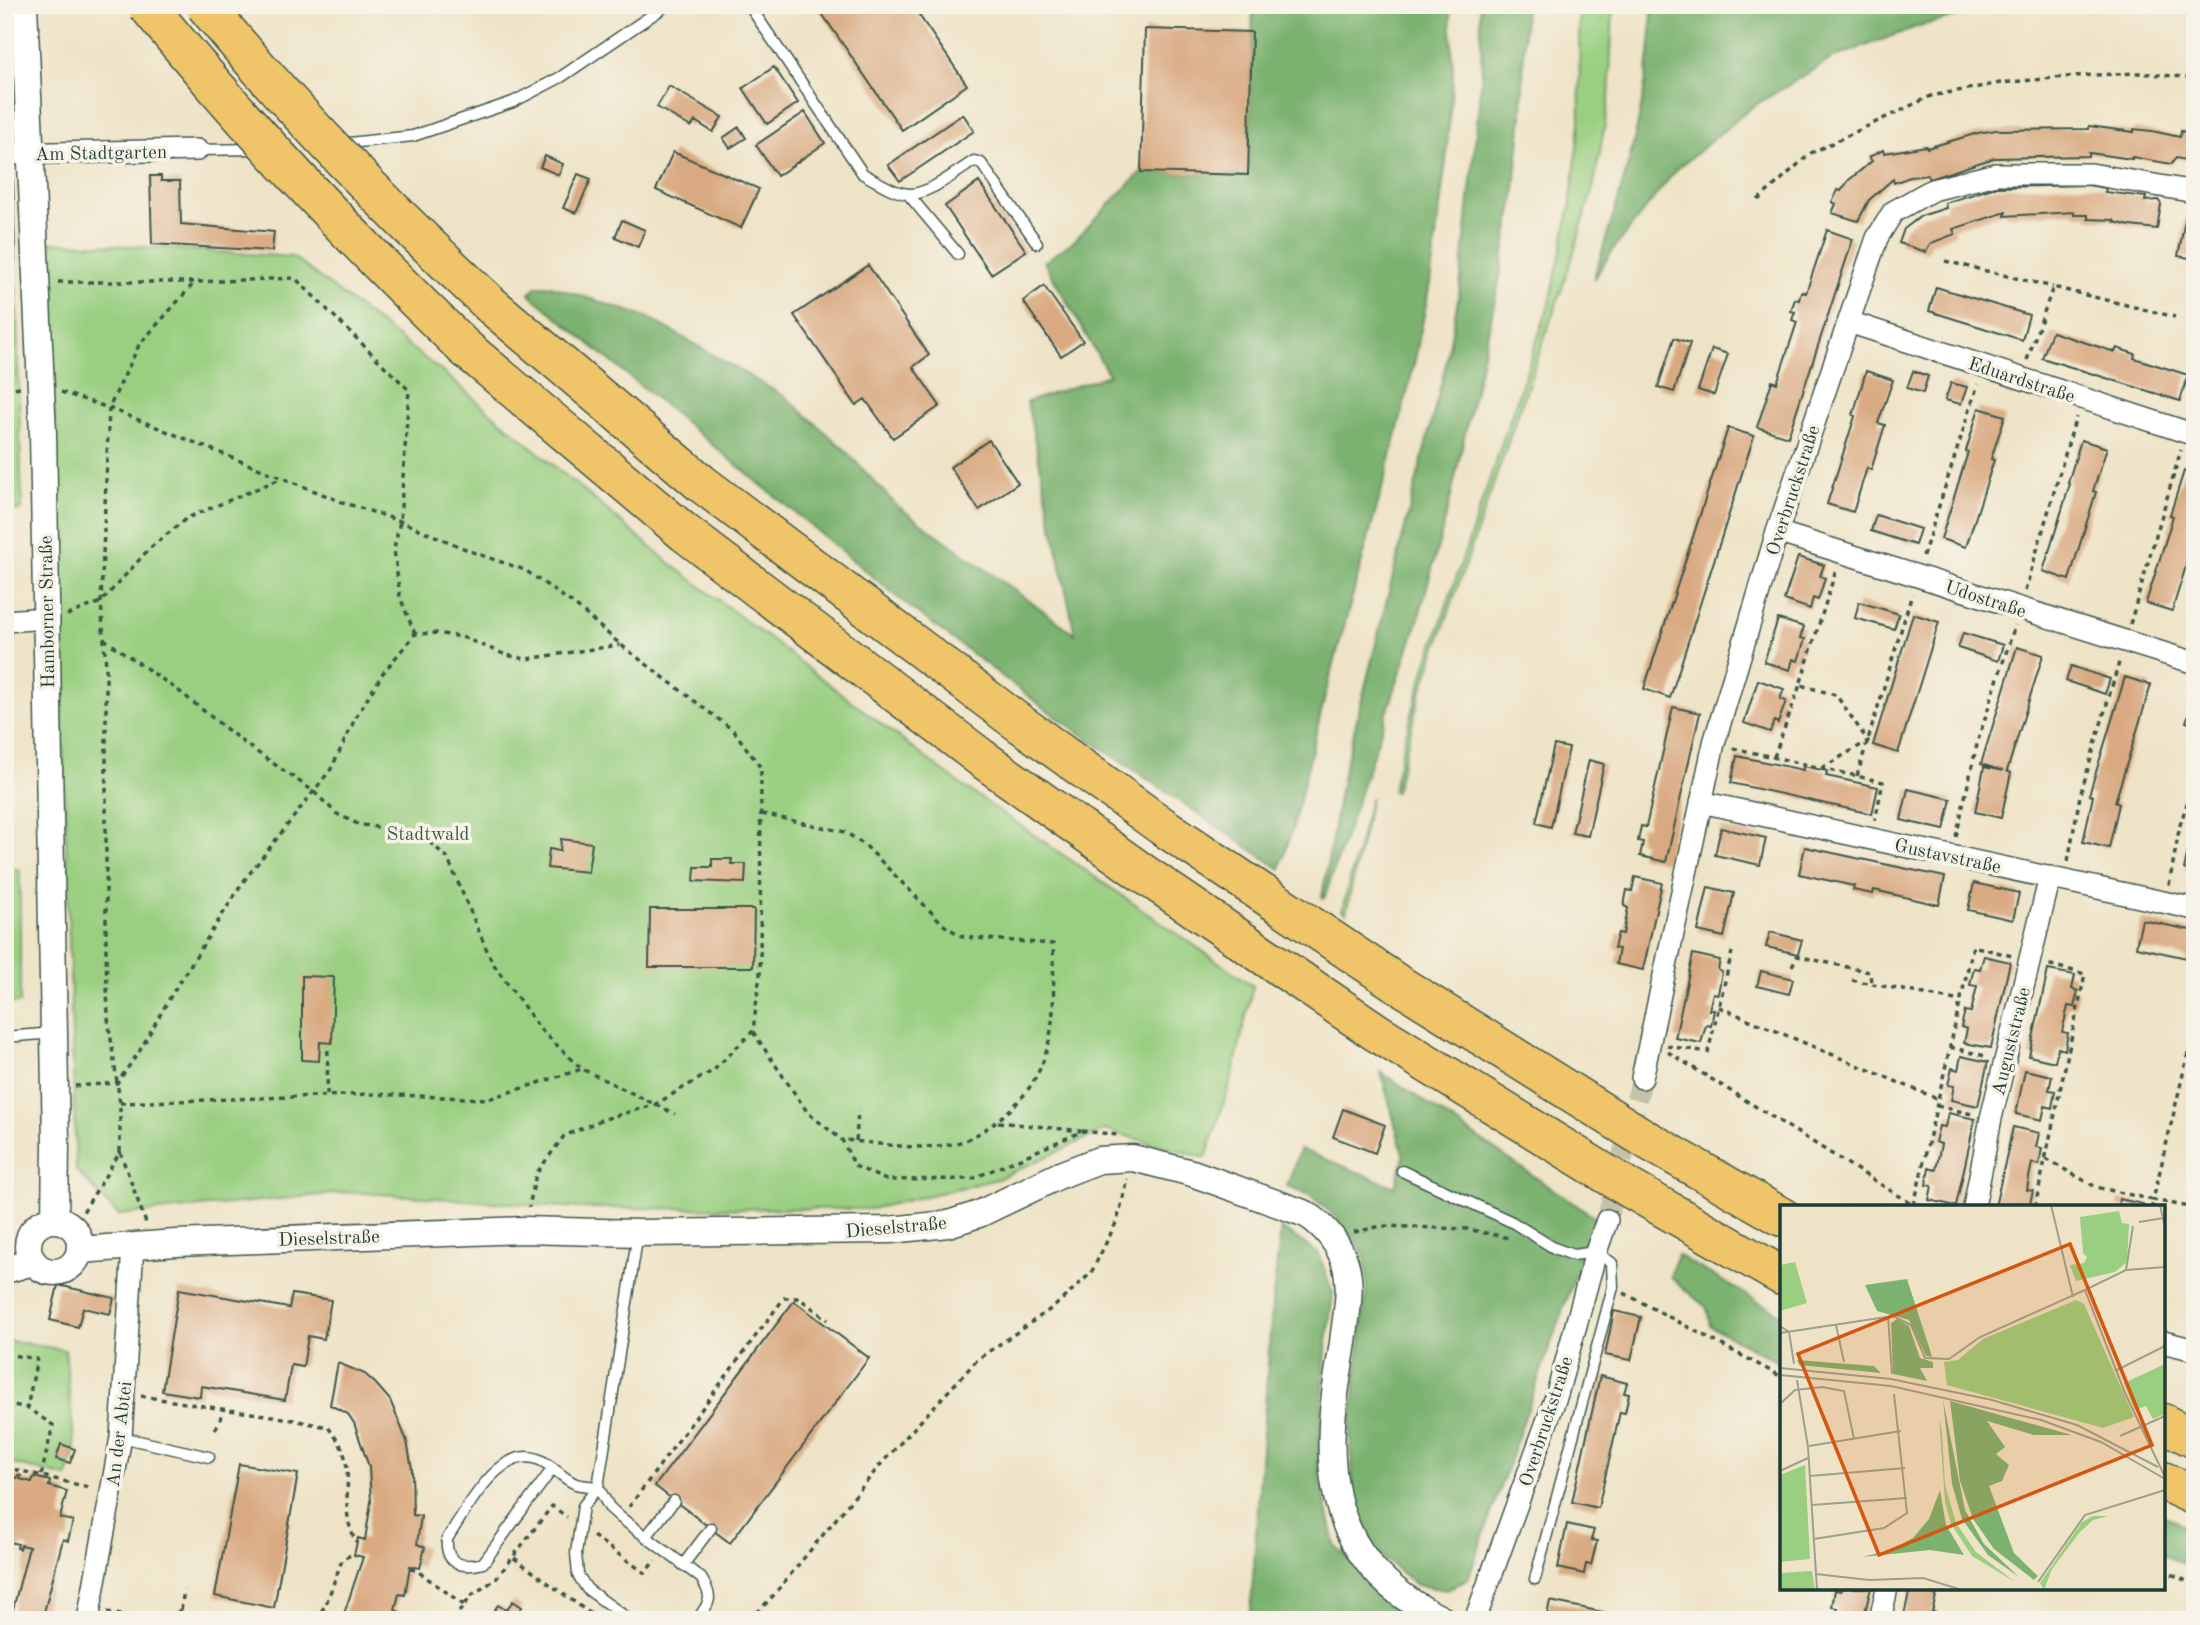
<svg xmlns="http://www.w3.org/2000/svg" width="2200" height="1625" viewBox="0 0 2200 1625" font-family="'Old Standard TT',serif">
<rect width="100%" height="100%" fill="#f7f3e8"/>
<filter id="ink" filterUnits="userSpaceOnUse"><feTurbulence type="fractalNoise" baseFrequency=".0143" numOctaves="2"/><feDisplacementMap in="SourceGraphic" scale="14" xChannelSelector="R" yChannelSelector="G"/><feConvolveMatrix kernelMatrix="1 2 1 2 8 2 1 2 1" color-interpolation-filters="sRGB"/></filter>
<filter id="wash" filterUnits="userSpaceOnUse"><feTurbulence type="fractalNoise" baseFrequency=".00686" numOctaves="4" result="noise"/><feDisplacementMap in="SourceGraphic" scale="28" xChannelSelector="R" yChannelSelector="G"/><feGaussianBlur stdDeviation="1.57" result="paint"/><feColorMatrix in="noise" values="0 0 0 0 0 0 0 0 0 0 0 0 0 0 0 0 0 1.4 0 .05"/><feComposite in="paint" operator="in"/></filter>
<g filter="url(#wash)">
<rect width="100%" height="100%" fill="#eee3c6"/>
<path fill="#9acf81" stroke="#5c865a" stroke-width="2" d="M1579,5h34l-4,96 -15,83 -23,78 -151,433 -25,97h-3l14,-58 19,-65 125,-367 20,-93 10,-86z
M48,242l100,5 145,10 152,117 221,186 294,224 293,202 -20,87 -27,85 -101,-28 -108,49 -126,30 -293,-1 -227,-16 -233,23 -42,-45z
M5,286l11,1 6,223 -17,1z
M1371,797l-25,116 -4,-3z
M5,869h15v134h-15z
M5,1340l60,10 10,99 -8,28 -62,-15z"/>
<path fill="#7bb26f" stroke="#4d7852" stroke-width="2" d="M1253,5h197l3,69 -7,87 -16,122 -15,77 -21,85 -68,247 -33,135 -13,42 -221,-150 -153,-115 -377,-310 7,-8h15l98,32 138,80 56,50 53,57 179,129 -48,-232 82,-27 -65,-113 31,-22 66,-68 107,3z
M1480,5h45l-3,110 -8,83 -16,89 -50,222 -31,115 -93,275 -2,-2 20,-118 104,-415 14,-76 22,-215z
M1652,5h354l-87,21 -86,32 -81,49 -76,63 -63,80 -20,30c29,-89 58,-180 59,-275z
M1381,1072l214,146 -127,361 -22,11 -29,-5 -40,-32 -23,-48 -4,-77 17,-145 -2,-28 -29,-38 -26,-22 -23,-9 13,-37 95,38 9,-30z
M1281,1228l38,26 14,40 -7,55 -8,118 17,78 70,75h-155l22,-314z
M1677,1255l105,60v49l-72,-38 -3,-18 -37,-31z
M2163,1515l32,16v38l-32,-14z"/>
<g id="blocks">
<path fill="#d9aa82" d="M816,5h96l55,80 -65,45z
M1145,29l107,3 -4,143 -107,-3z
M774,67l24,36 -31,21 -24,-36z
M669,86l53,31 -9,15 -18,-11 -4,6 -34,-20z
M805,112l20,31 -48,33 -21,-31z
M963,114l11,17 -74,50 -12,-16z
M2089,126l45,6v-3l18,2 28,6 1,-6 14,3v28l-19,-4 -5,6 -39,-7v2l-43,-6v3l-95,2 -65,21 -2,-4 -17,2 -16,6 -1,-4 -24,21 -11,21 -26,-8 4,-9 -4,-2 6,-12 3,1 8,-11 23,-19 -3,-4 14,-7 1,3 42,-7 1,2 51,-15 18,-3 93,-1z
M739,127l7,11 -16,10 -7,-10z
M673,152l86,37 -18,39 -85,-38z
M545,156l18,8 -4,11 -19,-8z
M578,174l13,5 -15,34 -13,-5z
M5,175l8,4 2,82h-10z
M150,176h11v5h19l1,43 93,8 -2,19 -120,-7z
M979,182l47,69 -35,23 -46,-68z
M2087,185l19,3 -1,4 41,5 -1,4 13,-1 3,4 -4,25 -27,-3 -16,-4v-2l-26,-1v-4h-14v-3l-69,4 1,-4 -53,17 2,5 -24,9 -5,9 -27,-9 5,-14 17,-13 25,-8 -1,-5 41,-13 10,-3z
M2187,210l8,2v47l-17,-3z
M622,220l23,10 -7,17 -23,-10z
M1827,230l26,9 -65,198 -31,-10 15,-46 5,2 20,-61 -5,-2 3,-8 -4,-1 4,-12 4,1 2,-8 5,1z
M868,265l61,90 -16,12 27,39 -47,32 -28,-39 -9,6 -62,-90z
M1044,286l39,55 -22,15 -38,-55z
M1936,287l93,28 -7,25 -93,-29z
M2052,332l63,20 2,-4 18,6 -1,4 54,17 -8,26 -138,-43z
M1674,338l16,5 -16,49 -16,-5z
M1712,349l16,5 -14,41 -16,-5z
M1866,371l27,9 -15,43 7,2 -14,45 -4,-2 -14,44 -26,-8 28,-88 -2,-1z
M1913,371l15,5 -5,17 -16,-5z
M1951,383l16,4 -6,17 -16,-4z
M1979,408l26,8 -14,43 3,1 -28,87 -25,-8 27,-87 -2,-1z
M1728,428l26,8 -84,262 -26,-9z
M989,440l29,43 -39,27 -29,-43z
M2081,440l26,8 -14,43 3,1 -27,88 -26,-9 27,-87 -2,-1z
M2184,471l11,4v62l-23,74 -26,-8 21,-67 6,-20 -3,-1z
M1876,515l44,14 -5,16 -44,-14z
M1798,557l26,8 -4,11 5,2 -3,10 -4,12 -5,-2 -3,11 -26,-9z
M1859,602l40,12 -5,15 -39,-11z
M1913,614l26,8 -41,131 -25,-8z
M1778,619l26,8 -4,11 5,1 -7,22 -5,-2 -3,11 -26,-8z
M1963,633l40,12 -5,16 -40,-13z
M2017,647l26,8 -36,116 4,2 -10,45 -26,-6 9,-45 19,4 -22,-7z
M2071,666l39,13 -5,15 -39,-13z
M2125,677l26,8 -36,117 4,2 -10,44 -26,-6 10,-46 -4,-1z
M1758,680l26,9 -4,10 6,2 -8,22 -4,-2 -4,11 -26,-9z
M2195,697v28l-9,-3z
M1673,707l27,6 -34,149 -26,-6 3,-14 -5,-1 3,-15 5,1z
M1554,745l15,3 -18,79 -15,-4z
M1737,756l66,14v-4l24,5 -1,5 52,11 -6,27 -141,-31z
M1589,760l15,4 -16,72 -16,-3z
M1908,789l43,10 -7,31 -43,-10z
M2194,823l1,1v48l-11,-3z
M1721,828l45,10 -6,27 -45,-10z
M561,839l31,4 -4,29 -41,-4 2,-19 11,2z
M1805,847l140,30 -6,28 -65,-15 -1,4 -20,-4 1,-4 -55,-12z
M712,859h20l-1,5h15l-1,19 -51,-2 1,-14h17z
M1635,877l27,6 -19,87 -27,-6 3,-15 -5,-1 4,-15 5,1 5,-26 -4,-2 3,-16 5,1z
M1974,883l45,10 -6,27 -45,-10z
M1708,887l26,6 -10,44 -26,-6z
M650,909h104l-1,58h-104z
M2142,920l53,11v33l-9,-2 1,-4 -51,-11z
M1770,932l32,8 -4,14 -32,-7z
M1693,954l27,6 -2,10 4,2 -4,22 -5,-1 -4,17h5l-3,16 -5,-1 -5,18 -26,-5z
M1984,956l26,6 -19,86 -27,-5 3,-14 -6,-2 4,-16 6,1 6,-26 -7,-1 4,-17 6,1z
M2048,970l27,5 -3,14 6,2 -4,16 -6,-1 -6,26 6,1 -3,17 -7,-2 -3,14 -26,-6z
M1761,971l32,8 -4,15 -32,-8z
M302,976l32,1 -2,66 -12,-1 -1,19 -17,-1z
M1961,1056l27,6 -10,44 -27,-6 3,-14 -6,-1 4,-17 6,2z
M2025,1070l27,6 -3,14 6,1 -3,17 -7,-2 -3,14 -26,-6z
M1343,1109l42,16 -10,28 -42,-16z
M1948,1113l27,6 -19,87 -27,-6 3,-14 -6,-1 3,-17 7,2 5,-26 -6,-2 4,-16 6,1z
M2013,1127l26,6 -3,14 6,1 -3,17 -7,-2 -3,14 -2,13 6,1 -4,16h-34z
M2119,1199l24,5v3h-25z
M58,1285l56,13 -4,16 -27,-6 -5,19 -28,-7z
M179,1289l110,19 3,-14 39,6 -7,39 -16,-3 -5,31 -12,-2 -6,35 -84,-14 -1,11 -38,-6z
M794,1301l75,57 -139,185 -75,-57z
M1614,1311l27,6 -10,43 -26,-5z
M338,1363l27,11 11,10 14,16 17,41 5,28 1,46 8,1 -4,28 8,3 -5,21 -10,-2 -5,29 -6,-1 -4,16 15,7 -1,3h-67l21,-63 -9,-2 4,-17 7,2 6,-38 -2,-35 -15,-44 -6,-9 -18,-9z
M1600,1376l27,7 -3,10 5,1 -4,19 -5,-1 -22,96 -26,-6z
M61,1444l14,5 -5,14 -14,-4z
M239,1464l59,10 -24,134 -59,-12z
M5,1475l12,3 1,-3 3,1 -1,3 12,3 2,-5 16,4 -1,5 18,5 -7,27 13,3 -5,20 -5,-2 -21,81h-37v-8l7,1 17,-66 -8,-2 -1,4 -3,-1 1,-4 -13,-3z
M1567,1524l27,6 -3,10 6,1 -6,24 -5,-1 -2,10 -26,-6z
M1842,1588h29l-8,32h-28l3,-12 -6,-1 3,-17 6,1z
M1910,1588h28l-6,24 7,1 -2,7h-34z
M513,1601l9,6 -7,10 3,3h-31l11,-15 8,5z
M1550,1601l57,12 -2,7h-59z
M2191,1603l4,1v16h-8z"/>
</g>
</g>
<g filter="url(#ink)">
<use href="#blocks" fill-opacity="0" stroke="#3e564a" stroke-width="2"/>
<g fill="none" stroke-linecap="round" stroke-linejoin="round">
<path stroke="#c5c2a9" stroke-width="21" stroke-dasharray="21 10" stroke-linecap="butt" d="M1607,1220l35,-142"/>
<g stroke="#3e564a" stroke-width="13">
<path id="service" d="M749,5l114,169c14,7 30,19 46,20 19,1 49,-23 65,-33l7,2 56,80
M340,144l73,-8 100,-34 48,-25 106,-72
M197,150l60,-1
M908,194l50,60
M5,1037l49,-4
M1402,1171l110,51 42,26 19,7 23,-3 16,11 1,24 -78,292
M121,1437l88,20
M553,1468l-70,95c-21,6 -38,1 -36,-24 18,-27 53,-97 93,-79 13,6 23,19 36,24 7,2 16,2 22,3
M598,1487l11,20 12,11 80,60c13,20 9,24 -4,42
M646,1537l28,-36
M683,1565l28,-37
M630,1620l-43,-31 -9,-14 -2,-22 7,-47 15,-19 40,-254"/>
</g>
<g stroke="#3e564a" stroke-width="24">
<path id="minor" d="M5,154l192,-4
M1849,322l346,113
M1777,532l418,131
M5,621l41,-3
M1701,802l494,107
M1642,1078l72,-335 63,-211 100,-294 16,-26 39,-22 64,-16h95l104,18
M1974,1207l17,-89 59,-241
M2163,1342l32,8
M88,1620l33,-183 12,-191
M1475,1620l82,-226 39,-142 11,-32
M1880,1620l7,-32"/>
</g>
<g stroke="#3e564a" stroke-width="29">
<path id="tertiary" d="M24,5l19,429 13,710 -1,76
M28 1246a26 26 0 1 1 52 0a26 26 0 1 1-52 0Z
M80,1250l96,-7 348,-13 114,3 252,-3 58,-6 31,-10 81,-39 39,-15 34,-2 59,15 114,41c16,10 29,25 37,43 11,26 3,58 0,85 -4,28 -10,56 -11,84 -5,91 27,153 111,194
M5,1270l28,-8"/>
</g>
<g stroke="#3e564a" stroke-width="41">
<path id="motorway" d="M491,305l210,178 310,234 151,109 233,156 252,158 135,77
M465,348l220,185 295,224 164,117 232,158 253,156 153,88
M2163,1423l32,16
M2163,1481l32,15"/>
</g>
<path stroke="#3e564a" stroke-width="3.5" stroke-dasharray="5 5" stroke-linecap="butt" d="M1758,200l53,-47 120,-57 69,-13 76,-7 62,-3 57,5
M1945,261l108,26
M58,282h137l100,-4 114,112 -9,131 -6,28 6,48 15,37
M2027,360l26,-73 122,30
M5,389l15,-2
M61,392l48,16 233,94 58,19 75,32 50,17 50,35 46,40 113,86 27,37 -1,206 -7,57 -39,39 -60,35 -53,15 -37,16 -28,38 -7,33
M1923,556l55,-172
M2025,591l51,-174
M67,615l34,-13 49,-54 37,-30 93,-39
M2130,624l51,-174
M104,639l75,52 65,52 69,48 24,23 21,10 63,11 26,22 45,105 48,67 42,40 93,45
M1733,748l150,34 -8,38
M1774,757l26,-72
M1822,768l46,-27 -32,-46 -36,-10 36,-115
M1857,776l55,-182
M762,814l83,18 20,13 80,81 18,11 90,7c1,70 7,128 -55,176 -11,9 -28,20 -42,23 -38,9 -75,0 -113,-3
M1956,837l22,-97 37,-115
M2068,861l12,-65 40,-137
M2169,885l11,-60 15,-46
M1792,966l5,-10 73,16 1,11
M1852,980l108,21
M1719,1007l219,92
M2195,1024l-42,176 42,8
M753,1032l55,81 34,27 13,26 31,14 86,-1 111,-48 36,4
M1667,1046l41,6 24,-100
M1950,1047l35,9
M1668,1052l249,155
M75,1086l42,-3 22,-31 33,-58 71,-112 88,-113 25,-52 27,-44 32,-39 21,-1 26,4 44,18 20,4 94,-14
M327,1095l1,-48
M120,1103l254,-9 114,5 94,-30
M1937,1106l35,8
M998,1122l83,9
M856,1141l2,-31
M120,1152l26,71
M2046,1159l50,28 57,13 -1,7
M1914,1205l59,-259 39,10
M2035,1207l50,-233 -38,-10
M78,1220l42,-68v-49l-12,-85 -2,-65v-287l-5,-64 8,-194 30,-63 56,-63
M1354,1232l28,-6 85,3 42,9
M1624,1293l158,84
M5,1354l32,5 -10,49 26,17 -12,51
M141,1396l81,13
M5,1403l22,5
M215,1429l5,-8 2,-12 51,7 55,11c4,6 10,12 13,19 15,31 -4,65 16,97
M5,1467l87,21
M629,1507l155,-209h15l29,22
M593,1536l52,37 10,-13
M514,1558l85,62
M410,1569l6,1 48,35
M2163,1570l32,15
M181,1610l3,-20
M107,1612l39,8
M159,1620l22,-10 9,10
M316,1620l10,-16 16,-44 12,-7
M453,1620l19,-25 24,-16 56,-73 15,11
M750,1620l22,-23 109,-133 97,-105 77,-53 36,-33 26,-52 11,-42"/>
<use href="#service" stroke="#fff" stroke-width="10"/>
<use href="#minor" stroke="#fff" stroke-width="21"/>
<use href="#tertiary" stroke="#fff" stroke-width="26"/>
<use href="#motorway" stroke="#f0c469" stroke-width="38"/>
<g stroke="#3e564a" stroke-width="41" stroke-linecap="butt">
<path id="motorway-bridge" d="M147,5c98,121 206,235 318,343
M205,5c88,107 185,206 286,300"/>
</g>
<use href="#motorway-bridge" stroke="#f0c469" stroke-width="38"/>
</g>
</g>
<g text-anchor="middle" stroke-width="7" stroke-linejoin="round" paint-order="stroke">
<g font-size="19" fill="#1f3d34" stroke="#f7f3e8">
<text transform="translate(101 152) rotate(-1)" y="7">Am Stadtgarten</text>
<text transform="translate(2022 379) rotate(18)" y="7">Eduardstraße</text>
<text transform="translate(1792 490) rotate(-72)" y="7">Overbruckstraße</text>
<text transform="translate(1986 598) rotate(18)" y="7">Udostraße</text>
<text transform="translate(46 612) rotate(-91)" y="7">Hamborner Straße</text>
<text transform="translate(1948 855) rotate(12)" y="7">Gustavstraße</text>
<text transform="translate(2010 1041) rotate(-76)" y="7">Auguststraße</text>
<text transform="translate(896 1226) rotate(-5)" y="7">Dieselstraße</text>
<text transform="translate(329 1237) rotate(-2)" y="7">Dieselstraße</text>
<text transform="translate(1545 1421) rotate(-72)" y="7">Overbruckstraße</text>
<text transform="translate(118 1434) rotate(-83)" y="7">An der Abtei</text>
</g>
<g font-size="19" fill="#385a43" stroke="#f7f3e8">
<text x="428" y="840">Stadtwald</text>
</g>
</g>
<g transform="translate(1780 1205)">
<rect width="385" height="385" fill="#eee3c6"/>
<path d="M339,6l3,12 7,1 -2,38 -12,10 -39,9 -6,-16 14,-2 3,-6 -4,-4 -3,-36zM15,57l12,41 -27,8v-46zM296,95l8,4 50,113 -31,11 -156,-43 -3,-23 14,-2 25,-21zM385,159v50l-12,5 -7,-13 -11,4 -11,-27zM159,212l3,16 3,52 11,38 20,29 39,30 -43,-26 -21,-32 -6,-22zM25,260l5,94 -30,3v-87zM313,311h15l-15,4 -13,12 -28,37 -8,21 -4,-7 42,-61zM32,366l3,19h-35v-17z" fill="#9acf81"/>
<path d="M127,74l22,68 3,10 -6,-1 -17,-36 -32,-9 -12,-26zM117,114l12,7 11,32 13,4v6h-13l7,13 -34,-7 -2,-51zM17,155l77,6 7,7 -82,-8zM163,195l22,110 19,34 35,33 -31,-22 -26,-36 -10,-35zM170,196l122,34h-38l-47,-14 18,26 -9,7 13,11 -7,16 -13,5 25,67 24,23 -4,4 -40,-31 -21,-30 -13,-38zM160,285l6,35 18,30 -34,-5 -68,7 29,-7 22,-12 16,-19z" fill="#7bb26f"/>
<path fill="none" stroke="#9ba18c" stroke-width="2" d="M271,0l22,92M380,0l5,23M359,17l25,-4M346,65l7,-44M346,65l39,-3M305,85l40,103 40,84M305,85l41,-20M108,111l4,58M56,120l8,37M0,121l9,6 5,32M0,128l113,-17 18,9 14,33 24,1 31,-22 105,-47M0,163l111,11 101,21 85,25 81,42M335,166l50,-25M0,170l111,11 150,34 60,22 64,37M17,175l11,67 9,143M0,199l15,-14 27,-3 22,4 10,48M340,231l45,-20M29,241l92,-15M0,266l28,-13M30,271l95,-8M32,300l95,-7M34,334l70,-11 23,-15 -13,-119M36,369l53,6 54,-2 39,12M258,377l47,-67 80,-25"/>
<path fill="#d45610" fill-opacity="0.15" stroke="#d45610" stroke-width="3.5" d="M290,39l82,201 -273,110 -81,-201z"/>
<rect width="385" height="385" fill="none" stroke="#1f3d34" stroke-width="3.5"/>
</g>
<rect width="2200" height="1625" fill="none" stroke="#f7f3e8" stroke-width="28"/>
</svg>
